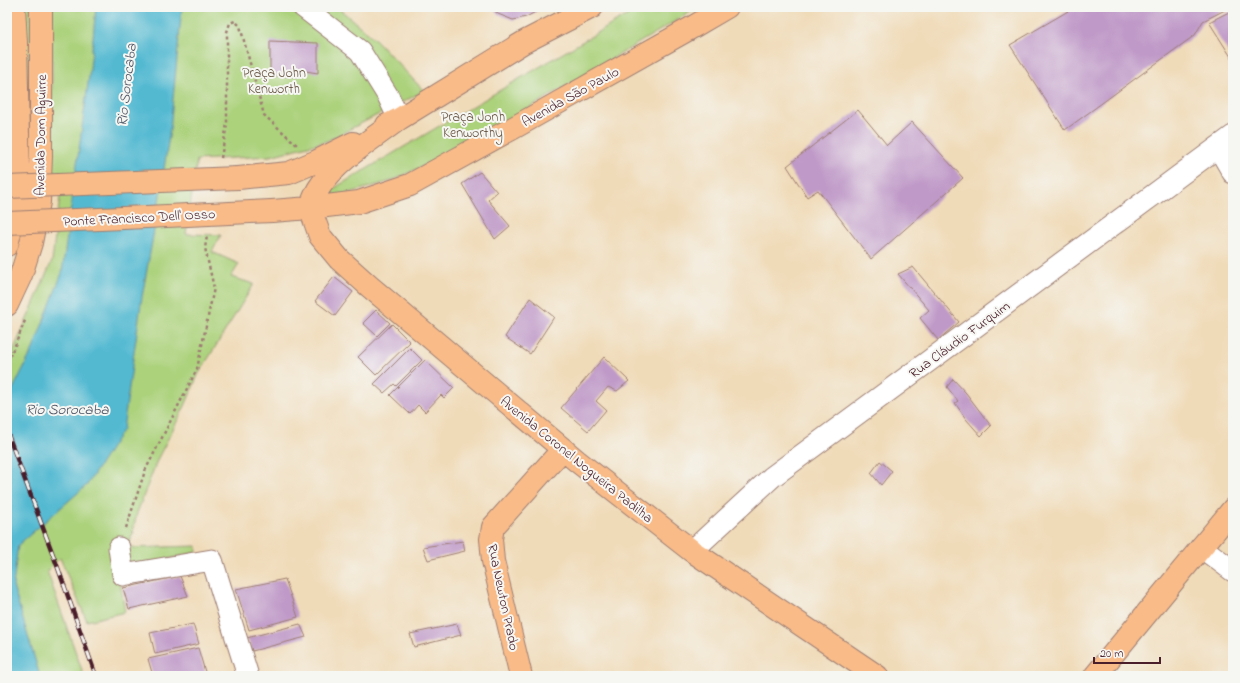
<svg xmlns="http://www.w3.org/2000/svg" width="1240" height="683" viewBox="0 0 1240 683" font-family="'Indie Flower',sans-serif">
<rect width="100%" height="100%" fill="#f6f6f2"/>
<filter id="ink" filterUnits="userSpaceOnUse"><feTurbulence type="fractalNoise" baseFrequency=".025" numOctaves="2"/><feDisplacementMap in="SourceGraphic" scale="8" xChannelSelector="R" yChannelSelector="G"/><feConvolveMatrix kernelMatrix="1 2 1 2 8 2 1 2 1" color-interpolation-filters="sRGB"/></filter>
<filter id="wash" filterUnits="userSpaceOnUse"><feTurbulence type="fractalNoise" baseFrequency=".012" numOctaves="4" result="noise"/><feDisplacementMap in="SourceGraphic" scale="16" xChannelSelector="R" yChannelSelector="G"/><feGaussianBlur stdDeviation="0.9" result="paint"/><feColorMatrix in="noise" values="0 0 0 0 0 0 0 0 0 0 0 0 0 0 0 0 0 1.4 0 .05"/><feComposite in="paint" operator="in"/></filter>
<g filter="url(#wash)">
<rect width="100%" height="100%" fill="#f0dbb9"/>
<path fill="#acd27c" stroke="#7b7854" d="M24,7h7l2,119h-8z
M52,7h285l39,33 48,51 -97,50 -57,15 -73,4 -11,74 35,1 -9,17 27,12 -8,13 23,7 -56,91 -13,31 -27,52 -21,55 -8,35 68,-2v6l-66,16 -17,-23 11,67 -38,9 -27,-63 -13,13 37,105h-77v-311l45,-104 11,-89h-11z
M641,7h58l-235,140 -73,34 -56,16 -4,-7z"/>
<path fill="#53b9d1" stroke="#4e6c7e" d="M96,7h86l-12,123 -13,84 -15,83 -19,132 -36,56 -69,60 -5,41 27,90h-33v-275l26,-52 29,-76 28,-204z"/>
<g id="blocks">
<path fill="#bf99c8" d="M490,7h55l-19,10 -13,3 -15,-6z
M1075,7h156l-28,14 -8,14 -130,95 -55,-85z
M1233,10v50l-24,-38z
M270,41l48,2v30l-19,-3 -1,6h-28z
M858,110l29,35 25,-23 51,56 -92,81 -53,-69 -11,7 -20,-31z
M480,172l17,20 -9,8 22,26 -15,13 -33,-55z
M913,267l46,55 -21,18 -18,-22 9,-8 -31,-36z
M334,277l19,15 -18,24 -20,-15z
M530,298l24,19 -24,37 -25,-17z
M376,310l14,13 -13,13 -14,-13z
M392,324l18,18 -34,33 -18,-18z
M410,348l12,12 -26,26 -2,-2 -10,9 -10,-9z
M604,357l25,24 -12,10 -9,-4 -12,14 10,9 -18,21 -27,-23z
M425,360l29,28 -10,10 -3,-3 -16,17 -7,-7 -8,9 -20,-19z
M953,379l13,14 25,33 -10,10 -15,-17 -11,-16 3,-2 -11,-14z
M880,461l12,10 -11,14 -10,-12z
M463,541l2,10 -37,9 -5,-13z
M180,576l8,20 -59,13 -6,-21z
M285,579l13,38 -49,13 -13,-41z
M193,624l6,20 -44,10 -5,-21z
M300,624l6,13 -54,14 -5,-13z
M457,624l4,11 -47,12 -4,-13z
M198,648l8,27 -53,1 -5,-17z"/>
</g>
</g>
<g filter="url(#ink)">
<use href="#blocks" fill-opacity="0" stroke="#9d7d72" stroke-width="1"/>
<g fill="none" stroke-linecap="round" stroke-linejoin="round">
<g stroke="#9d7d72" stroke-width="23">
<path id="minor" d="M303,7l57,44 28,45 11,23
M1218,147l15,26
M1201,547l32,24
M119,548l4,27 89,-15 36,116
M692,551l80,-74 461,-341"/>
</g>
<g stroke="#9d7d72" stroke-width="24">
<path id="major" d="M399,119c-25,19 -63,42 -80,69 -4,6 -6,13 -9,20l10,28 19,23 30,27 208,175 115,90 185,125
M387,125l12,-6 125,-77 68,-35
M238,178l51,-5 26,-11 38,-19
M272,211l38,-3 49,-6 51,-17 105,-58 176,-99 36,-21
M521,676l-28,-115 -2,-22 2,-12 70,-78
M1095,676l138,-167"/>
</g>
<g stroke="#9d7d72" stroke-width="24">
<path id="highway" d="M7,245l10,-41 2,-22 -3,-140 -2,-35
M7,305l14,-30 10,-32 8,-41 2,-45v-150"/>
</g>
<path stroke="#9d7d72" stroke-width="2.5" stroke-dasharray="3 3" stroke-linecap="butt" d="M221,158l6,-34v-92l3,-9 5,-2 5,5 24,89 33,30
M7,362l9,-19 10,-25
M126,528l19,-57 52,-102 17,-81 -9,-40 2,-12"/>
<use href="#minor" stroke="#fff" stroke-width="21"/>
<use href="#major" stroke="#f9bc89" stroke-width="22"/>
<use href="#highway" stroke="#f9bc89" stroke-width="22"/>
<g stroke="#4a1f2b" stroke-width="4.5">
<path id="rail" d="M7,432l51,136 38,108"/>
</g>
<use href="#rail" stroke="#f6f6f2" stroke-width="3" stroke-dasharray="9" stroke-linecap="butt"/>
<g stroke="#9d7d72" stroke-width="24" stroke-linecap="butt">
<path id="major-bridge" d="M7,187l231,-9
M7,223l139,-6 126,-6"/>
</g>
<use href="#major-bridge" stroke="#f9bc89" stroke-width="22"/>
</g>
</g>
<g text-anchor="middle" stroke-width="4" stroke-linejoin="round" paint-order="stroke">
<g font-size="14" fill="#675543" stroke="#f6f6f2">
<text x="274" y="77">Praça John<tspan x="274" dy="16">Kenworth</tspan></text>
<text x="473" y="121">Praça Jonh<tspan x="473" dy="16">Kenworthy</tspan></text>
</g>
<g font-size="14" fill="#4a1f2b" stroke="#f6f6f2">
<text transform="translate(570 96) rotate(-29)" y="5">Avenida São Paulo</text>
<text transform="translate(40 135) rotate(-89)" y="5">Avenida Dom Aguirre</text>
<text transform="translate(139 217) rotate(-3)" y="5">Ponte Francisco Dell' Osso</text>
<text transform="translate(959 339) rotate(-36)" y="5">Rua Cláudio Furquim</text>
<text transform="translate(577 459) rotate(39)" y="5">Avenida Coronel Nogueira Padilha</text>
<text transform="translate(504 597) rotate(78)" y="5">Rua Newton Prado</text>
</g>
<g font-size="15" font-style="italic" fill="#4d5565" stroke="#f6f6f2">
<text transform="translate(126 85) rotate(-83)" y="5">Rio Sorocaba</text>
<text x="67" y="414">Rio Sorocaba</text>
</g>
</g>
<rect width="1240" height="683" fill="none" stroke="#f6f6f2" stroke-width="24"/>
<path d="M1094 657v6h66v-6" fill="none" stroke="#4a1f2b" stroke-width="2"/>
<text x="1100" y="657" font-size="12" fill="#4a1f2b" stroke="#f6f6f2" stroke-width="3" paint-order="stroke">20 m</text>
</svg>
